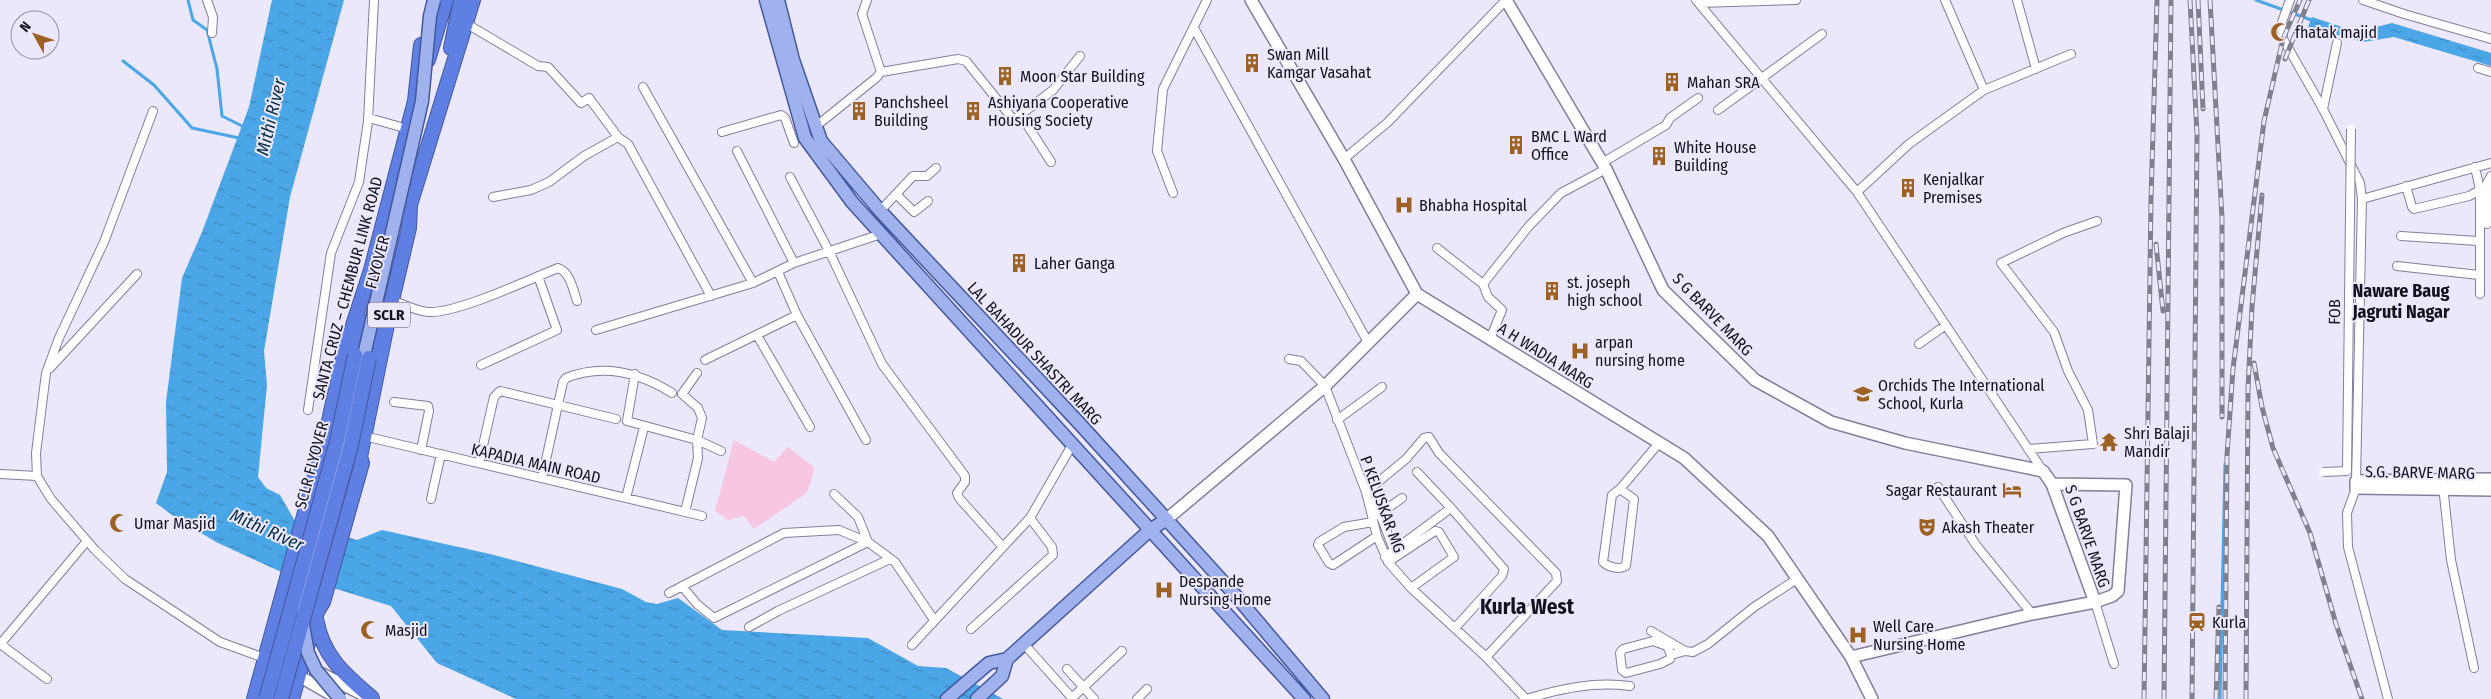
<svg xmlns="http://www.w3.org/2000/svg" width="2491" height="699" viewBox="0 0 2491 699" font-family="'Fira Sans Condensed',sans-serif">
<defs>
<pattern id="water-ripples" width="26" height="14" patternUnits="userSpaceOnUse" patternTransform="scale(1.25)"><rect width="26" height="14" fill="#4aa6e6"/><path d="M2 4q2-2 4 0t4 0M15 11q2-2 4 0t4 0" fill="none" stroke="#3c86ba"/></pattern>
</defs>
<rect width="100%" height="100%" fill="#ece8fc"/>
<path fill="#f7c6e0" d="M734,440l40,22 14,-15 27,21 -8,25 -53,36 -10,-13 -16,4 -13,-9z"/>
<path fill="url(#water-ripples)" d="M272,0h72l-54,197 -26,154 3,34 -9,92 8,11 14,7 15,26 62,19 25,-10 108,24 132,35 24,13 11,2 21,-6 44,32 146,8 50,28 28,2 57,31h-487l-79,-36 -46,-57 -112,-35 -63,-29 -40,-24 -20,-15 11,-31 -1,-70 16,-124 20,-46 47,-125z
M2312,17l45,15 35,-9 99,30v13l-97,-29 -31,5 -55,-15z"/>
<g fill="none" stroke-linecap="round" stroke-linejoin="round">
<path stroke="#4aa6e6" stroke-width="3" d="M188,0l5,20 14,10 10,39 5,47 22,11
M2256,0l58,21
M123,61l31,24 38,43 47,10
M2220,699l5,-235"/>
<g stroke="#837d9b" stroke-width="10">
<path id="street" d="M207,0l6,17 -1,16
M1696,0l161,192 186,279
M1945,0l39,90
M2017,0l19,69
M2290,0l-8,22 1,17 40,70 37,74 2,16 -6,282
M2363,0l41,14 87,25
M1699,3l97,-3
M467,24l71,42 10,1 33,36 8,-5 29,39
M1194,28l175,316
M2478,68l13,4
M881,72l77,-13 8,2 46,57 14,5 25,39
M643,87l110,196
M2323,109l14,-66
M1718,110l104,-76
M153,111l-49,131 -45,96 -13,35 -10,80 1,23 14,23 44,51 30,29 95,63 39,14
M369,118l39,11
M1015,119l38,-29 27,-34
M815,127l61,-49 5,-6 -19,-58 5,-14
M722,132l59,-17 4,3 9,25
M737,151l57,112
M1344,159l44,-37 118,-122
M1602,163l64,-38 4,-7 28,-20
M2475,167l5,23v104
M790,177l40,76 52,111 83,112v6l-8,11 2,5 43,48
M2406,186l6,21 2,2 55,-13 11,-6
M1857,192l52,-48 75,-54 87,-36
M1173,193l-16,-42 6,-62 44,-89
M896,194l18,18 14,-11
M493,197l38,-7 18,-8 35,-26 34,-19 10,7 83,152
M2362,199l129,-36
M880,211l33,-35h14l9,-8
M2487,224v-41l4,-7
M2401,236l77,5
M1437,248l46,36
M2397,266l82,9
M778,272l19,43 69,125
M392,300c11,4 23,11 36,12 28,2 100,-32 130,-44 12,4 15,21 19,33
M596,330l157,-47 41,-20 87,-29
M757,335l53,92
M1490,339l12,-29 -14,-13 -5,-13 46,-58 32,-33 45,-24
M1919,344l27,-19
M1289,359l12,2 24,25 41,106 11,44 11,26 23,26 75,69 40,42
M705,360l92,-45
M481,365l76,-35 -19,-54
M50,368l87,-94
M635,374l-8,47 70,19 24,11
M394,402l34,4 1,5 -8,39
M308,410l23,-157 28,-71 9,-61 6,-121
M1337,420l45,-33
M364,436l338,80
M2028,449l65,-5 -5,-34 -20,-39 -14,-39 -53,-69 62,-30 34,-12
M479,463l15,-66 6,-6 116,28
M1417,472l34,36 53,61 -2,7 -47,52
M0,474l37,2
M542,478l21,-96 3,-4c38,-15 74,-5 106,15
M2443,486l8,74 23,108
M1938,487l38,58 56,69
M2356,488l-9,25 1,34 40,152
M1620,489l-8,6 -9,67c5,5 16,8 23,4l8,-67 -14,-10 39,-46
M1366,492l40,-33 18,-21 5,-1 10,16 117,120 1,8 -71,76
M834,494l24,23 10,25 27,20 39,58
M626,498l18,-71
M431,499l10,-45
M1375,501l19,49
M685,512l13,-54 -1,-18 5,-22 -4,-10 -16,-14 15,-21
M1378,515l24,-17
M1373,522l-29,5 -25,15 -1,3 11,18 4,2 44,-29
M1385,557l66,-49
M1388,562l47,-31 4,1 15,25 -43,31
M682,586l15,18 17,14 154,-76
M669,593l115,-60 55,-3 29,12
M2095,602l19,62
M749,627l29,-16 112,-52
M971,629l82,-74 -1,-8 -22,-29
M1651,631l34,20 8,1 15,-8 46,-37 43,-28
M1024,644l49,55
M912,645l118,-127 42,-73
M1671,655l-4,-9 -14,-5 -30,8 -3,4 2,17 4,3 34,-9 10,-5 1,-4 14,-4
M1067,669l27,30
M47,679l-44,-33 -1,-4 85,-101
M1072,698l50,-47
M1137,699l10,-10
M1526,699c34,-10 68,-18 104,-13"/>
</g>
<g stroke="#837d9b" stroke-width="14">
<path id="secondary" d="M1251,0l93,159 73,135 267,164 84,78 83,121 21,42
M1506,0l100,169 57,121 92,90 76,42 74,21 138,28 9,13 43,118 -63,12 -181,43
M2491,479l-135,2v7l135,2
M2052,484l74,1 -8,106 -6,5 -17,6
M1167,519l158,-133 92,-92
M267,665l32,11 40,23
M318,672l44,22"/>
</g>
<g stroke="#44589d" stroke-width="15">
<path id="primary" d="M766,0l39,138 47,64 452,497
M778,0l15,60 28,81 61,72 197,210 157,173 87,103
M947,699l42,-36 18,-4 143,-129 17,-11
M977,699l25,-23 5,-17"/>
</g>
<g stroke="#44589d" stroke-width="16">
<path id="highway" d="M451,48l10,-48
M428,60l18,-60
M355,355l7,-34
M369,358l12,-44
M316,619c7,38 28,55 56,79
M254,699l71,-260 19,-86 27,-83 44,-169 6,-56
M292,699l25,-87 6,-10 39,-139 -2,-6 32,-157 17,-72 1,-23 63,-205"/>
</g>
<use href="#street" stroke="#fff" stroke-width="8"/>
<use href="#secondary" stroke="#fff" stroke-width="11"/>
<use href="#primary" stroke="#9fb2ee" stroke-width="12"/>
<use href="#highway" stroke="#5f7fe3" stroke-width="14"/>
<g stroke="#827f8e" stroke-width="5">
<path id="rail" d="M2190,0l7,134 -5,565
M2198,0l5,109
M2210,0l12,218v199
M2285,59l24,-59
M2156,244l7,67
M2254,363l8,44 11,41 37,85 26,91 26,75
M2144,699l7,-500 6,-199
M2164,699l7,-699
M2216,699l3,-92
M2225,699l2,-244 6,-86 31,-248 19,-82 17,-39
M2246,699l2,-310 4,-82 10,-112"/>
</g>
<use href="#rail" stroke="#ece8fc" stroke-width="3" stroke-dasharray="9" stroke-linecap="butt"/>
<g stroke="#837d9b" stroke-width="10" stroke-linecap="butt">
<path id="street-bridge" d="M2323,472l24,-1 4,-342"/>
</g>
<g stroke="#44589d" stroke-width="15" stroke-linecap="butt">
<path id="primary-bridge" d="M340,699l-24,-29 -8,-17 -5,-28 2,-41 39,-141 78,-342 8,-85 4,-16"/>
</g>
<g stroke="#44589d" stroke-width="16" stroke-linecap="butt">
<path id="highway-bridge" d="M266,699l71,-258 18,-86
M281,699l70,-254 18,-87"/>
</g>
<use href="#street-bridge" stroke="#fff" stroke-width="8"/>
<use href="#primary-bridge" stroke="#9fb2ee" stroke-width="12"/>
<use href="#highway-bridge" stroke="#5f7fe3" stroke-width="14"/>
</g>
<defs>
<g id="mosque-bare" transform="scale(1.5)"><path d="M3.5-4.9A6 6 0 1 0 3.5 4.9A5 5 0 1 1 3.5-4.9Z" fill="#9d6123" stroke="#ece8fc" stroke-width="2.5" paint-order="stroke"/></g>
<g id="building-bare" transform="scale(1.5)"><path d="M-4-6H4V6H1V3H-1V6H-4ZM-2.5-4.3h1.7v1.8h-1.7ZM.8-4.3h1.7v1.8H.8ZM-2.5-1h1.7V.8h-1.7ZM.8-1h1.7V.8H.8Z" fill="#9d6123" stroke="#ece8fc" stroke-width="2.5" paint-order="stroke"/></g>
<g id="hospital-bare" transform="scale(1.5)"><path d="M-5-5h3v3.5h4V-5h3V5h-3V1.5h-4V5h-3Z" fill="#9d6123" stroke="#ece8fc" stroke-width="2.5" paint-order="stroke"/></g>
<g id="school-bare" transform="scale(1.5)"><path d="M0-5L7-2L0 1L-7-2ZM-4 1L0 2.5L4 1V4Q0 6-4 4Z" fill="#9d6123" stroke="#ece8fc" stroke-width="2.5" paint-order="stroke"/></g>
<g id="temple-bare" transform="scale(1.5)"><path d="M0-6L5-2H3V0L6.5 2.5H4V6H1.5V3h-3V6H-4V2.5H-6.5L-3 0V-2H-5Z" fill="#9d6123" stroke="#ece8fc" stroke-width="2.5" paint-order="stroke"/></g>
<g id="hotel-bare" transform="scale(1.5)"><path d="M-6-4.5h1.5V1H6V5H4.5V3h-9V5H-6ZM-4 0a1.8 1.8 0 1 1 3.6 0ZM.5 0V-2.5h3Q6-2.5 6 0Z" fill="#9d6123" stroke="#ece8fc" stroke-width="2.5" paint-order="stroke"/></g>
<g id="theatre-bare" transform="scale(1.5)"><path d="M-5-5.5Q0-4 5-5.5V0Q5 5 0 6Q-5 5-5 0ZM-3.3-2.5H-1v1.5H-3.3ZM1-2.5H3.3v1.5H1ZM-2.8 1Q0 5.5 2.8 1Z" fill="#9d6123" stroke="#ece8fc" stroke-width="2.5" paint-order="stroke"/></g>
<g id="station-bare" transform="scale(1.5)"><path d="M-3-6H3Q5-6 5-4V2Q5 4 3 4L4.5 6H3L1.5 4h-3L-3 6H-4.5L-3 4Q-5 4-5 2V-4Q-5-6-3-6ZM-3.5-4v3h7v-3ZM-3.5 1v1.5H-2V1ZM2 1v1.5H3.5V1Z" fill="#9d6123" stroke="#ece8fc" stroke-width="2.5" paint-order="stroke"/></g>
</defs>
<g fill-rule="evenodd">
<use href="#mosque-bare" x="2280" y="32"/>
<use href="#building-bare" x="1252" y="63"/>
<use href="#building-bare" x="1005" y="76"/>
<use href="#building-bare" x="1672" y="82"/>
<use href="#building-bare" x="859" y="111"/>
<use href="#building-bare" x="973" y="111"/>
<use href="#building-bare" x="1516" y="145"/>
<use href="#building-bare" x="1659" y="156"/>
<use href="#building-bare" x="1908" y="188"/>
<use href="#hospital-bare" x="1404" y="205"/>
<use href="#building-bare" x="1019" y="263"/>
<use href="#building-bare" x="1552" y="291"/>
<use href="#hospital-bare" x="1580" y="351"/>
<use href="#school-bare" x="1863" y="394"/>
<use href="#temple-bare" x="2109" y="442"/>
<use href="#hotel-bare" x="2012" y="490"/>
<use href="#mosque-bare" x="119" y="523"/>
<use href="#theatre-bare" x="1927" y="527"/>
<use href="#hospital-bare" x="1164" y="590"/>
<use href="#station-bare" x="2197" y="622"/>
<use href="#mosque-bare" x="370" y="630"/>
<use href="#hospital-bare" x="1858" y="635"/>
</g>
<g text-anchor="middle" stroke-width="4" stroke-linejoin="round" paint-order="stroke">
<rect fill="#ece8fc" stroke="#54525f" stroke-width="1" x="368" y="302.5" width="42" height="25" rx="4"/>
<g font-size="15" font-weight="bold" fill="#13111c">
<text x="389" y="320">SCLR</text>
</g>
<g font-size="16" fill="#13111c" stroke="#ece8fc" text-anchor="start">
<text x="2295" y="38">fhatak majid</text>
<text x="1267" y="60">Swan Mill<tspan x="1267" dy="18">Kamgar Vasahat</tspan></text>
<text x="1020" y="82">Moon Star Building</text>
<text x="1687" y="88">Mahan SRA</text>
<text x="874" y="108">Panchsheel<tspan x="874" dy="18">Building</tspan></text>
<text x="988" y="108">Ashiyana Cooperative<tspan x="988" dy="18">Housing Society</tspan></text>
<text x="1531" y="142">BMC L Ward<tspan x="1531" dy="18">Office</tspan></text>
<text x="1674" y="153">White House<tspan x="1674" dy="18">Building</tspan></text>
<text x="1923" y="185">Kenjalkar<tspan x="1923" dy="18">Premises</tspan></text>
<text x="1419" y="211">Bhabha Hospital</text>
<text x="1034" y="269">Laher Ganga</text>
<text x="1567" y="288">st. joseph<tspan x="1567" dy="18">high school</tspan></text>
<text x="1595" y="348">arpan<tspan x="1595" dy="18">nursing home</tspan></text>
<text x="1878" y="391">Orchids The International<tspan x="1878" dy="18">School, Kurla</tspan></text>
<text x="2124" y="439">Shri Balaji<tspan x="2124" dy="18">Mandir</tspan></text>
<text x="1997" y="496" text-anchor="end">Sagar Restaurant</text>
<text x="134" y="529">Umar Masjid</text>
<text x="1942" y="533">Akash Theater</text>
<text x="1179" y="587">Despande<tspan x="1179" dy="18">Nursing Home</tspan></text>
<text x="2212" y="628">Kurla</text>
<text x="1873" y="632">Well Care<tspan x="1873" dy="18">Nursing Home</tspan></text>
<text x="385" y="636">Masjid</text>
</g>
<g font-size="16" fill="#13111c" stroke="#ece8fc">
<text transform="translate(377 262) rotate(-75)" y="6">FLYOVER</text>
<text transform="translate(347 288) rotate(-75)" y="6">SANTA CRUZ – CHEMBUR LINK ROAD</text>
<text transform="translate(2334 312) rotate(-89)" y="6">FOB</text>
<text transform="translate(1713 314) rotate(46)" y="6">S G BARVE MARG</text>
<text transform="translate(1035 353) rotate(47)" y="6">LAL BAHADUR SHASTRI MARG</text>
<text transform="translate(1546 355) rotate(32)" y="6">A H WADIA MARG</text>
<text transform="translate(536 463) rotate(13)" y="6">KAPADIA MAIN ROAD</text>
<text transform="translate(311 465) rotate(-75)" y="6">SCLR FLYOVER</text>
<text transform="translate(2420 472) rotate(1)" y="6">S.G. BARVE MARG</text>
<text transform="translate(1383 504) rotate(70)" y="6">P KELUSKAR MG</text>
<text transform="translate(2088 536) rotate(71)" y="6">S G BARVE MARG</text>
</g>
<g font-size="18" font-style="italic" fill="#052e47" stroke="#ece8fc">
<text transform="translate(271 117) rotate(-77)" y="6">Mithi River</text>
<text transform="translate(267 530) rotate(24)" y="6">Mithi River</text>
</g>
<g font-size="18" font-weight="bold" fill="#13111c" stroke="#ece8fc">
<text x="2401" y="297">Naware Baug<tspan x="2401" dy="21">Jagruti Nagar</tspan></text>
</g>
<g font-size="21" font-weight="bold" fill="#13111c" stroke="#ece8fc">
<text x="1527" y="614">Kurla West</text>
</g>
</g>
<g transform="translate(35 35) rotate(310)"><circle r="24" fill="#ece8fc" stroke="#9592a2"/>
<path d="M0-4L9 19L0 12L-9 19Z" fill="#9d6123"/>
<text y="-8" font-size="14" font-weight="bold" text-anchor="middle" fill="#13111c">N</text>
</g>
</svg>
